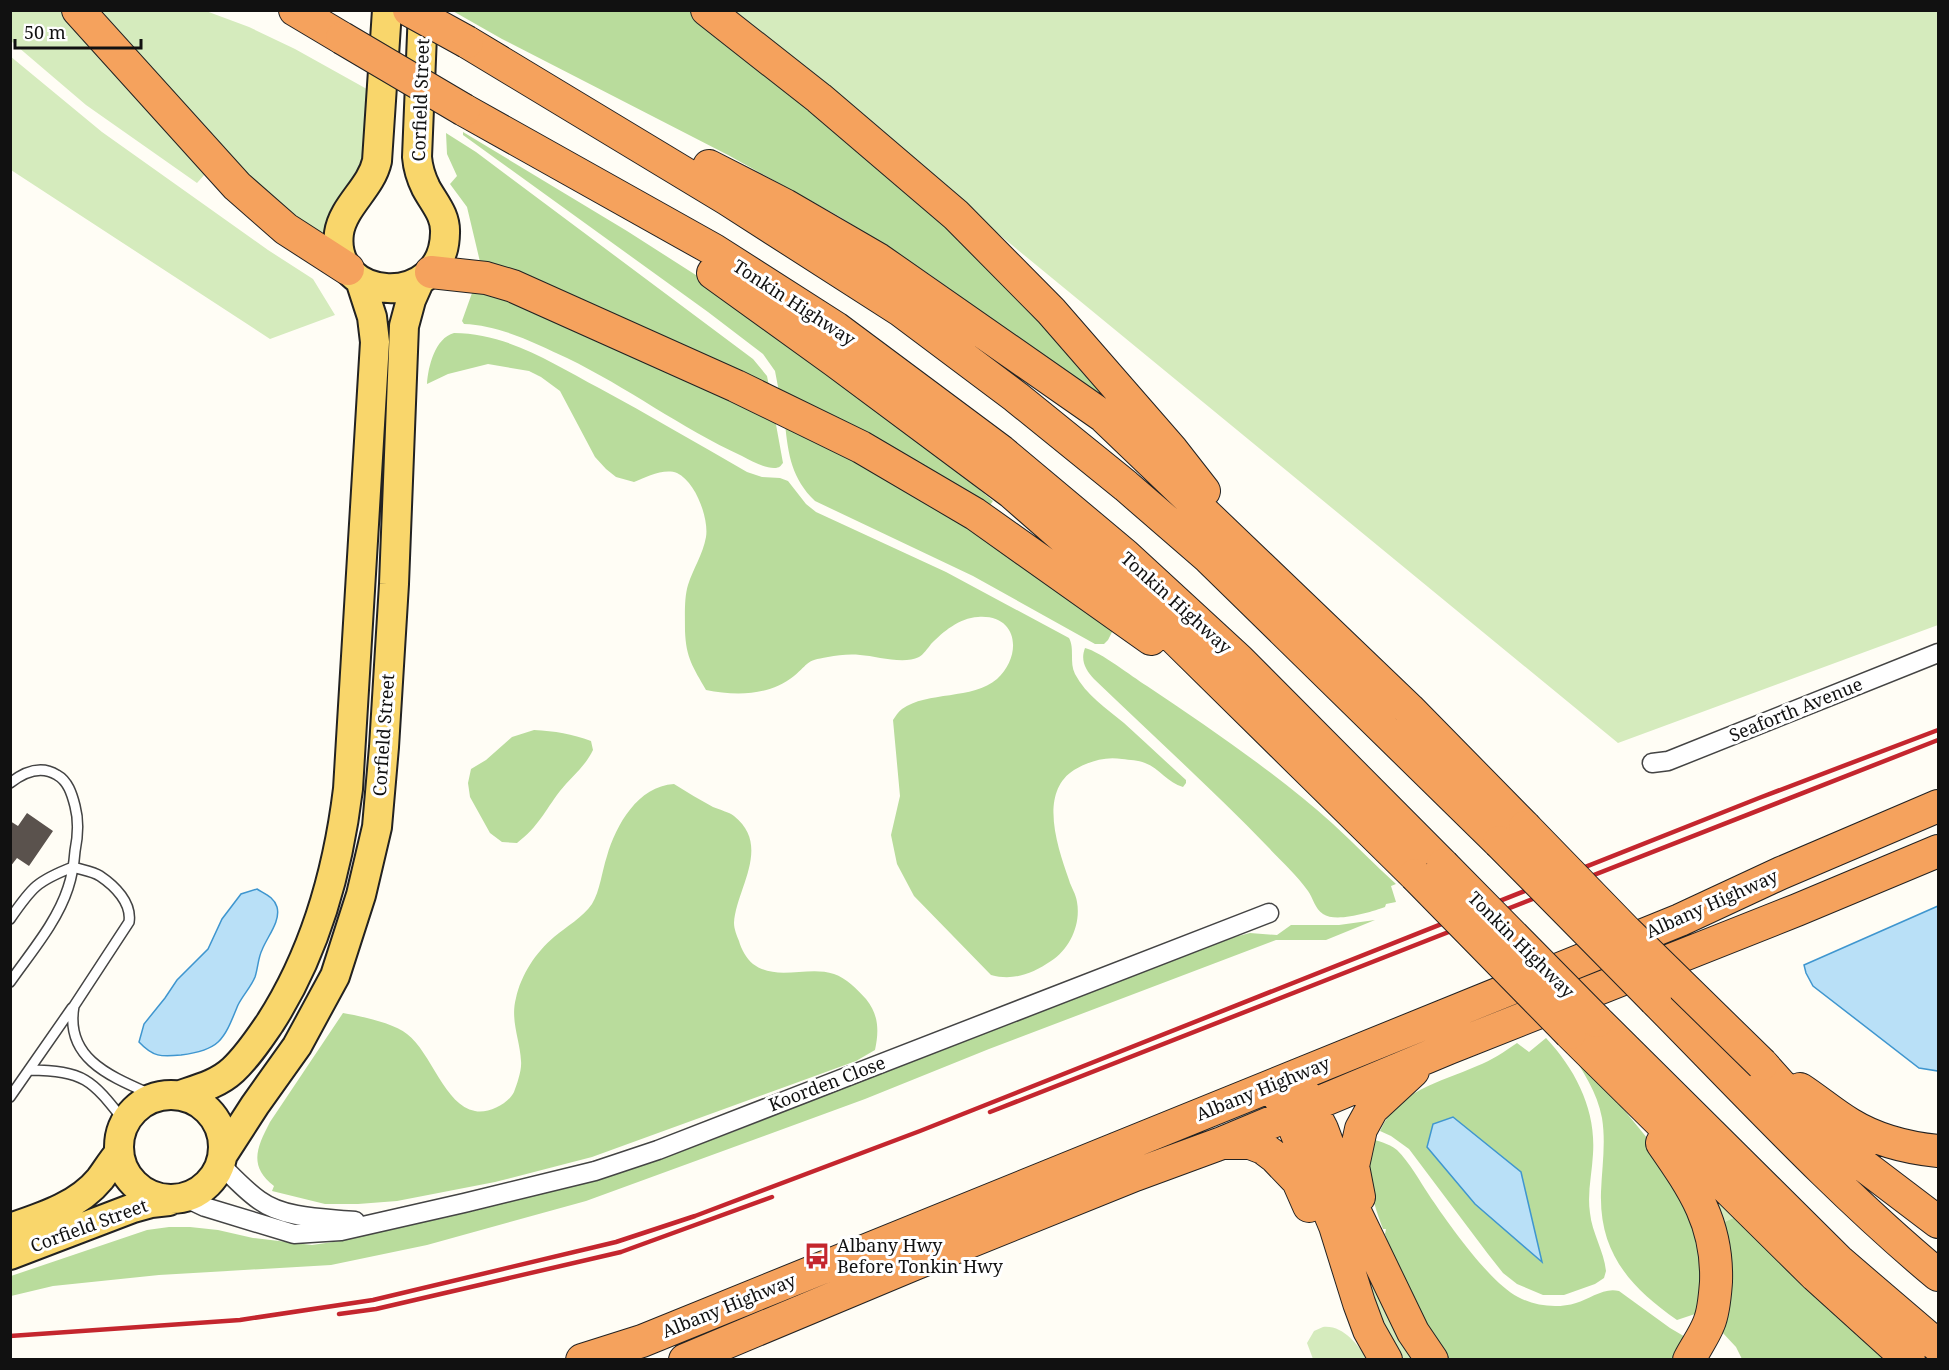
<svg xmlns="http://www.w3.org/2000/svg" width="1949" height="1370" viewBox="0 0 1949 1370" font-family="'Noto Serif',serif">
<rect width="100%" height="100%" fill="#fffdf5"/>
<path fill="#d5ebbd" d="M11,11h54l141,162 -9,10 -111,-78 -75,-64z
M97,11h109l43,16 46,22 79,44 -7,64 -40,81 -6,1 -61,-50z
M727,11h1211v614l-320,118z
M10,56l92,76 166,118 45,29 22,36 -65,24 -259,-169z
M1318,1139l104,220h-20l-18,-30 2,-2 -3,-1z
M1688,1157l54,57 -22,10z
M1323,1327c21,-2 34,18 45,32h-55l-6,-16 7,-12z"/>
<path fill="#b9dc9c" d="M451,10l243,1 249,205 237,257 -162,-135 -89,-64 -43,-28 -46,-29 -112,-62 -226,-116z
M463,132l164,99 122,78 165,125 79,67 -5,7 -209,-116 -4,-21 -12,-17 -55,-42 -245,-177z
M446,133l30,19 277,207 14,17 2,10 -288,-120 -14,-59 -17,-23 7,-8 -10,-22z
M490,292l285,127 8,44c-3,3 -2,4 -7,5 -11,1 -24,-7 -34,-12 -61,-28 -115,-69 -175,-98 -32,-15 -68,-33 -103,-34l-2,-3 10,-28z
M454,333c53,0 100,31 145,55 50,27 99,56 148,84l15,5 18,1 8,3 18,23 10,8 130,60 123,66c6,11 0,24 6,36 11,21 31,34 49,49 21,19 41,38 62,57v3l-3,4c-15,-4 -24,-19 -38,-24 -7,-3 -15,-3 -23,-4 -16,-3 -33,2 -48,11 -36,23 -16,78 -5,110 2,7 7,14 8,22 4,22 -7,47 -26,59 -19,13 -38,20 -60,14l-77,-79 -17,-32 -6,-29 9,-39 -7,-76c2,-3 5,-8 9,-11 25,-18 71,-9 95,-30 26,-24 21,-65 -19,-62 -19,1 -35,15 -47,27 -3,4 -8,11 -12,13 -16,8 -42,-1 -59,-2 -10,-1 -22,0 -32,2 -24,4 -18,6 -34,19 -25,20 -58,20 -88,14 -13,-23 -20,-32 -21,-59 0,-15 -1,-33 3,-46 5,-16 15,-31 18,-48 3,-18 -10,-55 -29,-64 -13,-5 -31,4 -43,9l-18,-5 -10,-8 -11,-12 -35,-66 -19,-14 -12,-6 -41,-7 -40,10 -21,10c1,-17 8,-46 27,-51z
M785,423l91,42 238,163 -6,12 -4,4h-9l-122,-68 -158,-75c-23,-22 -27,-46 -30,-78z
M1085,648c16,4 46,28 62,38 64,43 129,87 186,138 22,20 42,41 63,60l-5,2 5,16 -10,2 -1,3c-14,5 -49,16 -62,7 -8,-5 -10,-16 -15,-23 -11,-16 -27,-30 -40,-44 -56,-58 -116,-112 -174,-168 -8,-9 -14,-18 -9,-31z
M534,730c21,1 38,4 57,11l2,9c-8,17 -22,27 -33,41 -16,21 -21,35 -43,52l-15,-1 -12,-9 -20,-36 -2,-14 3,-14 15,-9 26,-23z
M674,784c13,8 26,16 39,23 7,3 16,5 21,9 38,30 2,73 0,107 0,6 3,13 5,18 2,8 8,18 14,23 24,18 55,1 81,10 12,4 23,15 32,25 13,16 13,32 9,51l-19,11 -264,96 -97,25 -98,19 -39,3h-33l-53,-13 2,-5c-26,-20 -17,-39 -4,-64l73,-109c17,3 51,10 64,21 24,18 38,72 68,77 13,3 33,-7 39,-19 3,-8 8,-22 7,-31 -1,-21 -11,-41 -5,-63 5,-23 20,-46 38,-61 12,-10 29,-20 38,-33 8,-13 10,-33 15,-48 9,-31 31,-70 67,-72z
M1375,920l-49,20h-50l-287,109 -124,50 -279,102 -159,44 -96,20 -172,10 -106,11 -42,10v-20l136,-46 22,-3h21l28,3 35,8 59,7 28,-4 134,-30 125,-38 35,-5 99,-36 486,-191 31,-8 27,2 14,-10h48z
M1546,1038c30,32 50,72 47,116 -1,20 -6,39 -3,59 2,20 14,38 16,58l-2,7 -9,6 -31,11h-21l-26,-11 -14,-11 -15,-19 -79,-105 -18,-13 -11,-5c18,-41 59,-48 97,-65 15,-6 27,-14 40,-23l12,9z
M1568,1048l39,41 45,55 53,103 -7,66 -21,7c-47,-33 -78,-67 -76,-128 1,-25 5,-49 1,-74 -5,-26 -19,-47 -34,-70z
M1368,1138c10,3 20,5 29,12 13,13 22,30 32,45 18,27 61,88 89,102 17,9 39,12 58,6 14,-4 28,-16 43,-12l51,37 17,10 -15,21h-227l-45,-85 -15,-40 1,-5h-3c-11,-29 -20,-61 -15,-91z
M1742,1214l88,92 -2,3 1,2 3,-2 54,50h-144l-6,-12 -15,-16 -1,-107z"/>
<path fill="#b9e0f7" stroke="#3f96cf" stroke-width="1.5" d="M257,889c8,5 17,8 20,18 4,14 -10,30 -15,43 -4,8 -4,18 -7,27 -4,10 -12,18 -17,28 -14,34 -17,45 -57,50 -20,2 -28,2 -42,-13l5,-18 21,-26 12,-18 31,-31 14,-30 19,-25z
M1938,906v165l-19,-3 -106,-82 -7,-13 -2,-8z
M1453,1117l68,55 21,90 -67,-58 -48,-57 6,-23z"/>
<path fill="#5a524d" d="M27,813l26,18 -24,35 -12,-8 -7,9v-46l8,5z"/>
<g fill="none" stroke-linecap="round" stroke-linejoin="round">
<g stroke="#444" stroke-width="12">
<path id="lane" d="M10,783c14,-11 31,-18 47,-8 11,6 15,19 18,31 4,15 3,30 0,45 -1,13 -3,25 -7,37 -11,34 -37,64 -58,94
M10,919c22,-32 27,-38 63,-52 9,3 20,4 27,9 15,10 32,27 29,46l-55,84c-10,55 41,72 83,91
M29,1070c56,1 62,9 96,52
M10,1097l62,-89"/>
</g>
<g stroke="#444" stroke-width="21">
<path id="street" d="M1652,763l16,-2 270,-108
M221,1165c12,12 24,25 38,35 26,19 66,18 96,21
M186,1198l19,9 89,27 47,-3 123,-28 131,-32 63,-21 611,-237"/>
</g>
<g stroke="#222" stroke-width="32">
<path id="primary" d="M387,10l-10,151c-6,27 -34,45 -38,72 -9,70 105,77 106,0 1,-18 -11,-30 -19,-45 -5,-10 -8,-19 -9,-31l6,-147
M119 1147a52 52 0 1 1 104 0a52 52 0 1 1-104 0Z
M180,1095c18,-6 38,-11 53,-25 15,-14 26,-31 37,-47 45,-70 68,-152 78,-234l27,-447 -3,-25 -12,-37
M224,1153l31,-48 42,-59 38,-70 26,-81 16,-68 7,-80 10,-163 10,-258 7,-26 8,-18
M10,1228c32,-11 68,-22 90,-49 6,-8 12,-18 19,-26
M10,1255l123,-47 18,-5 18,-2"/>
</g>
<g stroke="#222" stroke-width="34">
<path id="highway" d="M78,10l159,176 49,43 62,40
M295,10l47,28
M707,10l112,88 137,117 95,96 121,139 32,41
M467,42l260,157 173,111 116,87 110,89 83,72 290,284
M464,110l250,140 122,78 165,123 124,104 114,105 204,205
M709,166l76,39 93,54 225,157 306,293 116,118
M431,272l55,6 27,8 223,100 125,61 114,67 176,125
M713,273l122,88 176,131 134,117 270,266
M1655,1000c92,93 182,191 283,275
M1597,1021l243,241 98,84
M1570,1033l246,243 93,84
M1762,1064l68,76 108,82
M1301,1088l21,41 24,64 67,139 19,28
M1800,1089c17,11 33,25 50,35 26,16 58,24 88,27
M1279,1097l10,18 46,111 24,77 10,27 17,30
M1222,1143h28l13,5 12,9 23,24 11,25
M1662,1143c32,46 56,81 54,139 -1,13 -2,29 -7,41 -5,13 -14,25 -20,37
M1359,1197l-6,-31 8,-37 11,-20 41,-38
M582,1360l60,-19 1038,-421 101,-47 157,-67
M685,1360l227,-95 223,-90 87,-32 227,-95 348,-138 141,-59"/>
</g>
<use href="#lane" stroke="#fff" stroke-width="9"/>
<use href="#street" stroke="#fff" stroke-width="18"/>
<use href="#primary" stroke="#f9d66b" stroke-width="28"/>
<use href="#highway" stroke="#f5a25d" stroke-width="32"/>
<path stroke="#c4262e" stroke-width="4.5" d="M990,1112l948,-372
M339,1314l37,-5 245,-57 151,-55
M10,1336l230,-16 133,-20 243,-58 79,-26 225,-85 839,-333 179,-68"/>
<g stroke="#222" stroke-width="34" stroke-linecap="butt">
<path id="highway-bridge" d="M409,10l58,32
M342,38l122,72
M1525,827l101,104 136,133
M1499,842l156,158
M1443,865l154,156
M1415,875l155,158"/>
</g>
<use href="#highway-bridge" stroke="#f5a25d" stroke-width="32"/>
</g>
<defs>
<g id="bus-bare" transform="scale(2.07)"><path d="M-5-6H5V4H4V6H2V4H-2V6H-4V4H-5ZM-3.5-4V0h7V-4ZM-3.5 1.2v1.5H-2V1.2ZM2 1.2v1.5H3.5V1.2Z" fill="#c4262e" stroke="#fff" stroke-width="2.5" paint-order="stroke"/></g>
</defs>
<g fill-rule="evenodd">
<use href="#bus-bare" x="817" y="1256"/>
</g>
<g text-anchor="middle" stroke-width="6" stroke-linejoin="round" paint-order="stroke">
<g font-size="18" fill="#111" stroke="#fff">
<text transform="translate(421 100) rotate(-88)" y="6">Corfield Street</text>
<text transform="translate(794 303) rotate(33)" y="6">Tonkin Highway</text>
<text transform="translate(1176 603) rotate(42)" y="6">Tonkin Highway</text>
<text transform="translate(1796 710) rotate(-22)" y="6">Seaforth Avenue</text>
<text transform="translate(384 735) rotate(-86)" y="6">Corfield Street</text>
<text transform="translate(1712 904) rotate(-24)" y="6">Albany Highway</text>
<text transform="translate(1521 945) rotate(45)" y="6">Tonkin Highway</text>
<text transform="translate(827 1084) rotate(-21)" y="6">Koorden Close</text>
<text transform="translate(1263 1089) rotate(-22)" y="6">Albany Highway</text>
<text transform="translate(89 1226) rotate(-20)" y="6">Corfield Street</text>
<text transform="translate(729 1306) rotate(-22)" y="6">Albany Highway</text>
</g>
<g font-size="18" fill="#111" stroke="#fff" text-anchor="start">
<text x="837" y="1252">Albany Hwy<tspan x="837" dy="21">Before Tonkin Hwy</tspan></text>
</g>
</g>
<rect width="1949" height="1370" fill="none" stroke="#111111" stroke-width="24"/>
<path d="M15 39v9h126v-9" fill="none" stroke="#111111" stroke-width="3"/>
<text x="24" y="39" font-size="18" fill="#111111" stroke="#ffffff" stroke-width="4.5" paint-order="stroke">50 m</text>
</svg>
